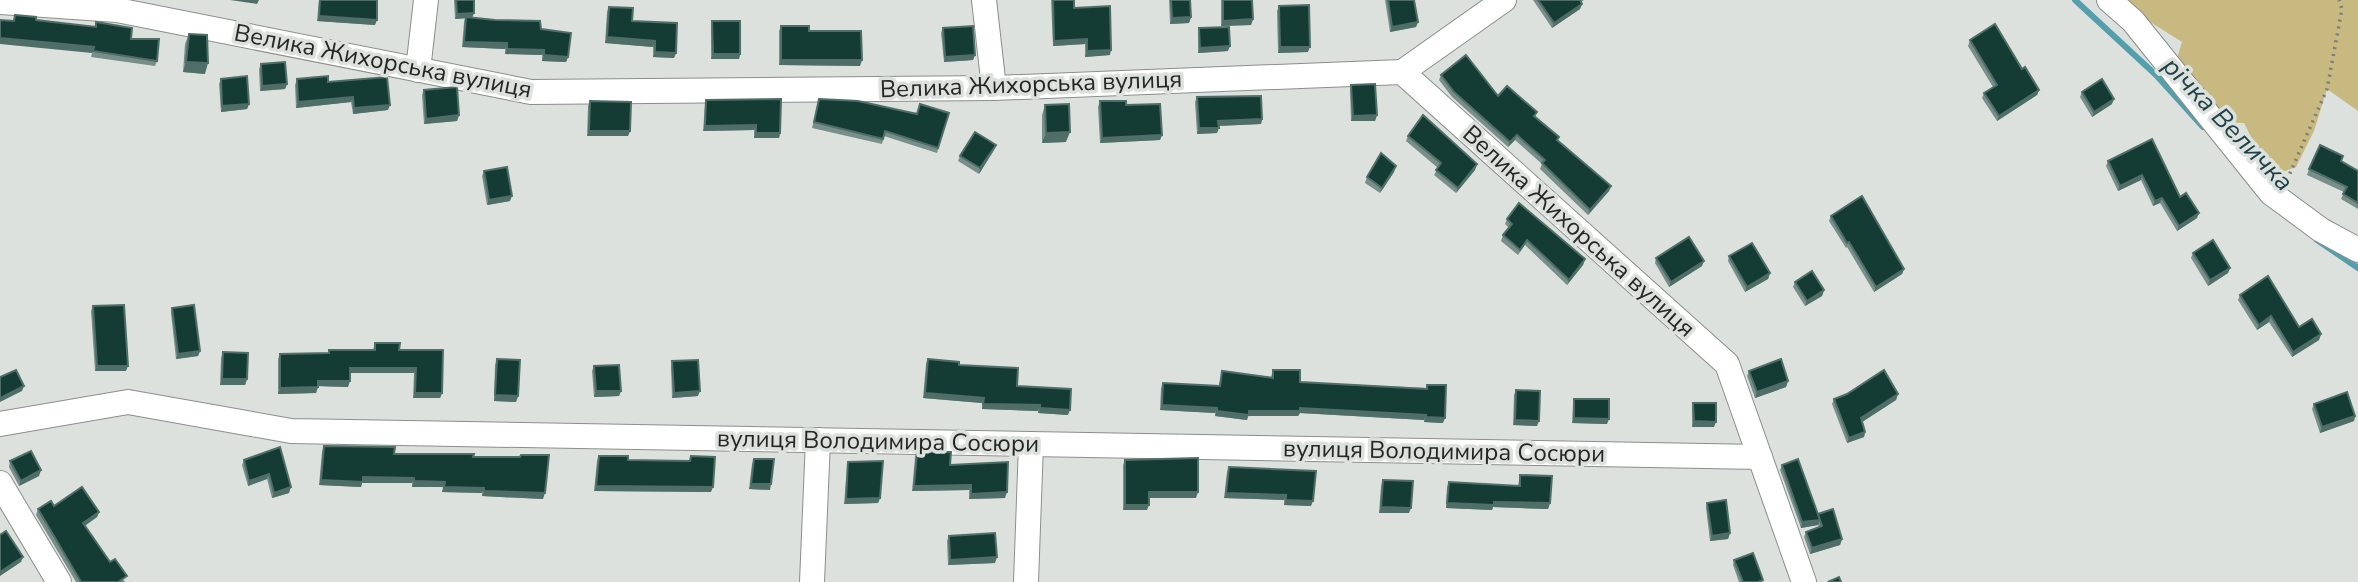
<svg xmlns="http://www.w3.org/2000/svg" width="2358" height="582" viewBox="0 0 2358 582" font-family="'Nunito Sans',sans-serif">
  <rect width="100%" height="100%" fill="#dde1de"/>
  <path fill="#c8b981" d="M2115,0H2358V111L2327,89L2314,131L2296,167L2275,175L2258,151L2244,123H2222L2176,62L2182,42Z"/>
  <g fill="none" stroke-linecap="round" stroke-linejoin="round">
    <g stroke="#549fac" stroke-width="6">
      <path d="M2075,0L2156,75L2203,127"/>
      <path d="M2317,240L2358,268"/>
    </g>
    <g stroke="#8b8f8c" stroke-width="26">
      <g id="minor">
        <path d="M984,0L994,88"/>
        <path d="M2109,0L2133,21L2271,193L2321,230L2358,250"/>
        <path d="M0,2L117,10L531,92L994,88L1402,72L1727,364L1804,582"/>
        <path d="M418,70L426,0"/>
        <path d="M1402,72L1504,0"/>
        <path d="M0,424L128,402L291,431L1760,457"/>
        <path d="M0,483L59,582"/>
        <path d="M812,582L818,440"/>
        <path d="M1026,582L1031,444"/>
      </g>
    </g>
    <path stroke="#7a7c7a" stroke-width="3.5" stroke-dasharray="2 5" stroke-linecap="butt" d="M2287,180L2327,89L2342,9L2339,0"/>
    <use href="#minor" stroke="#fff" stroke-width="24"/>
  </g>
  <g fill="#788e8a">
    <path d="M319,0H377L375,25L317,21Z"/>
    <path d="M454,0H474L472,17L541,29L568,57L566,62L542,61V55L505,54V49L462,47L464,22L465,18L455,19Z"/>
    <path d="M1051,0H1074V8L1110,55L1085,57V44L1053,46Z"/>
    <path d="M1169,0H1190L1191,17L1189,23L1170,24Z"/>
    <path d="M1221,0H1252L1253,19L1251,25L1221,26Z"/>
    <path d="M1385,0H1414L1418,22L1416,27L1390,32Z"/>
    <path d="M1533,0H1584L1581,2L1582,4L1580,9L1552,28Z"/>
    <path d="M1279,6L1308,52L1278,53L1277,11Z"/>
    <path d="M609,7L632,21L676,53L674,58L653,57V47L605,43L607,12Z"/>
    <path d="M15,15L36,20L94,27L96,22L131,39L157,61L155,66L91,57L92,53L13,21Z"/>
    <path d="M712,21L740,54L739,59H711V27Z"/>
    <path d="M781,26L809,31L860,66L779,65V31Z"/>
    <path d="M943,28L975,55L973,60L944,62L941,33Z"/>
    <path d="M1199,28L1228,51L1198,53V34Z"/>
    <path d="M189,34L205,74L183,72L185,44Z"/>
    <path d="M1970,40L2022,69L2039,90L2037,95L1997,121L1982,98L1984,93L1993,87L1968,46Z"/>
    <path d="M261,64L287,84L285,89L260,91L259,69Z"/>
    <path d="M1441,75L1498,96L1537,112L1535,117L1559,137L1557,140L1611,186L1609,191L1588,215L1540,169L1542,164L1515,140L1508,147L1452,97L1439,80Z"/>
    <path d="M221,79L249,104L247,109L221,112L219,84Z"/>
    <path d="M297,79L328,82L388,110L353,114L351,102L296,108L295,85Z"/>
    <path d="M1351,85L1377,115L1375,121H1351L1350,90Z"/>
    <path d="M424,90L459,115L457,121L424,124L422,95Z"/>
    <path d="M2082,92L2112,104L2092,117L2080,97Z"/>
    <path d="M1197,97L1262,119L1261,124L1219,126L1217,133L1197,134L1195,102Z"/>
    <path d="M819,99L917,113H949L937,153L884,136L882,144L812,128Z"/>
    <path d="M706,100L780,133L779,138H754V130L703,131L705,105Z"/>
    <path d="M590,101L630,131L628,136H587L588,106Z"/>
    <path d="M1100,101L1126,105L1162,135L1160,140L1100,143L1098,107Z"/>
    <path d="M1045,105L1066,142L1042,143V115Z"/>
    <path d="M1408,136L1475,170L1456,193L1434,175L1438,168L1406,141Z"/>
    <path d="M2152,139L2180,197L2197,218L2177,231L2160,203L2153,206L2141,180L2118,191L2106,166L2108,161Z"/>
    <path d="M996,145L994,150L979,174L958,161L960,156Z"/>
    <path d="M2341,161L2358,171V209L2341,199L2344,192L2307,175L2309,169Z"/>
    <path d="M484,171L510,201L487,205L482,176Z"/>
    <path d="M1394,172L1380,193L1365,183L1367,177Z"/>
    <path d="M1831,216L1904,269L1902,274L1874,292L1847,247L1846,248L1829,221Z"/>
    <path d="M1507,219L1585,259L1583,265L1567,285L1525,245L1518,255L1501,241L1503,235L1509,228L1505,224Z"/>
    <path d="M2193,253L2230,268L2228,273L2208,286L2191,258Z"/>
    <path d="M1729,256L1770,273L1768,279L1745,292L1728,261Z"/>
    <path d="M1656,258L1702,266L1669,287L1655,263Z"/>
    <path d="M1795,282L1824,290L1822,296L1805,306L1793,287Z"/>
    <path d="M2240,295L2299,327L2321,334L2319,340L2292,357L2269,322L2257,330L2238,300Z"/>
    <path d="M93,306L126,371H95L91,311Z"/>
    <path d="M172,308L200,351L198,356L176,359L171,313Z"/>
    <path d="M375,343L399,350L442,393L440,398H413L414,373H350L348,387L318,386L316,393L278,394V359L280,354L328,353L329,350H373Z"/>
    <path d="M223,352L247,379L245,385H220L221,358Z"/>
    <path d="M497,359L518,396L516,402L494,401L495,365Z"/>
    <path d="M928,359L959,365L1017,386L1068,415L1038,413V411L982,409V403L923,398L926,364Z"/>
    <path d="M672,361L698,396L672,398L671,367Z"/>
    <path d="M594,366L621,391L619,396L594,397L592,371Z"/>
    <path d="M1273,370L1300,382L1426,388L1427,385L1443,423L1424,422V420L1300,413L1298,416H1248L1247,420L1215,416V413L1160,410L1161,388L1163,383L1219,386L1222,371L1271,377Z"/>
    <path d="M1749,371L1788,381L1786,387L1755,398L1747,376Z"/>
    <path d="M1516,390L1537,426L1513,425L1514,395Z"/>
    <path d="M1898,394L1896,400L1862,422L1865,432L1864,437L1847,443L1832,404L1834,399Z"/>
    <path d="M1574,399L1607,424L1572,423L1573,404Z"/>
    <path d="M1693,403L1714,427H1692V409Z"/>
    <path d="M2314,404L2355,416L2354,421L2320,433L2312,409Z"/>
    <path d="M324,446L394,454L473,457H520L521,455L543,499L482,496V493L442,492L443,487H412V483H362L361,487L319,485L322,452Z"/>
    <path d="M280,447L289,493L272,498L267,479L248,486L242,465L244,460Z"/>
    <path d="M917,452L1005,498L969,499V490L912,491L915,457Z"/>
    <path d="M599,456L628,460L689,461L691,456L711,492L594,491L597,461Z"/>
    <path d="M754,459L770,490L749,489L752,464Z"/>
    <path d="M1125,460L1196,498H1149L1147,510H1123V465Z"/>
    <path d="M10,461L39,476L19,486L9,467Z"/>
    <path d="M848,462L880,498L878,503L844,504L847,467Z"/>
    <path d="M1782,465L1818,514L1842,539L1840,545L1810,554L1804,537L1806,532L1819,527L1818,525L1801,528L1780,470Z"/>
    <path d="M1229,467L1311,506L1284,505V500L1224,498L1227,472Z"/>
    <path d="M1520,475L1550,503L1548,509L1493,507L1492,510L1446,508L1447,487L1449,482L1518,486Z"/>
    <path d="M1383,480L1409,513H1379L1381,486Z"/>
    <path d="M1707,503L1730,533L1728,539L1710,541L1706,508Z"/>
    <path d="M54,506L99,512L97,517L85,526L110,562L125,582H76L36,515L38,509Z"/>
    <path d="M949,536L995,563L948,565L947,541Z"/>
    <path d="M1734,560L1763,580L1762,582H1739L1733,565Z"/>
  </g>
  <g fill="#506e68">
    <path d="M230,0H259L257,4Z"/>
    <path d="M1582,4L1580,9L1552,28L1554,23Z"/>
    <path d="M474,13L472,18L455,19L457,14Z"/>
    <path d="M319,16L377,20L375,25L317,21Z"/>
    <path d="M1191,17L1189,23L1170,24L1172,18Z"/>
    <path d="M1253,19L1251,25L1221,26L1223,21Z"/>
    <path d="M1418,22L1416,27L1390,32L1392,27Z"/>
    <path d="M607,37L655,41L653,47L605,43Z"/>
    <path d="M0,38L94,47L92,53L0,44Z"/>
    <path d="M1087,39L1085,44L1053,46L1054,41Z"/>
    <path d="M464,42L507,43L505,49L462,47Z"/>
    <path d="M1230,46L1228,51L1198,53L1200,48Z"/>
    <path d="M1280,47H1310L1308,52L1278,53Z"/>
    <path d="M507,49L544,50L542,55L505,54Z"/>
    <path d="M1111,50L1110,55L1085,57L1087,51Z"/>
    <path d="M655,52L676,53L674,58L653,57Z"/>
    <path d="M713,54H740L739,59H711Z"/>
    <path d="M544,55L568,57L566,62L542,61Z"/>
    <path d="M975,55L973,60L944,62L945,57Z"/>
    <path d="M781,60H862L860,66L779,65Z"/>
    <path d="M186,62L208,63L205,74L183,72Z"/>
    <path d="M287,84L285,89L260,91L262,86Z"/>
    <path d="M2039,90L2037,95L1997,121L1999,116Z"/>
    <path d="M353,97L351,102L296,108L298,102Z"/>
    <path d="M2114,99L2112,104L2092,117L2094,112Z"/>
    <path d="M249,104L247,109L221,112L222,106Z"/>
    <path d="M390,105L388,110L353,114L354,108Z"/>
    <path d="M459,115L457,121L424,124L426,119Z"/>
    <path d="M1377,115L1375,121H1351L1353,116Z"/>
    <path d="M1262,119L1261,124L1216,126L1218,121Z"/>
    <path d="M756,125L754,130L703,131L705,126Z"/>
    <path d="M1199,128H1219L1217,133L1197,134Z"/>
    <path d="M589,131H630L628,136H587Z"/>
    <path d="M1070,132L1066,142L1042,143L1046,133Z"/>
    <path d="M756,133H780L779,138H754Z"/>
    <path d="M1162,135L1160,140L1100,143L1102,138Z"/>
    <path d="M1517,135L1515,140L1508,147L1510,142Z"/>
    <path d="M996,145L994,150L979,174L980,168Z"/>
    <path d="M1477,164L1475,170L1456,193L1458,188Z"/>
    <path d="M1396,166L1394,172L1380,193L1382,188Z"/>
    <path d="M2142,175L2141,180L2118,191L2120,186Z"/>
    <path d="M1611,186L1609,191L1588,215L1590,210Z"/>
    <path d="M512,196L510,201L487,205L489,200Z"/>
    <path d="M2162,198L2160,203L2153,206L2155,201Z"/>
    <path d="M2199,213L2197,218L2177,231L2179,226Z"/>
    <path d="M1585,259L1583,265L1567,285L1569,280Z"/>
    <path d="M1704,261L1702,266L1669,287L1671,282Z"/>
    <path d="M2230,268L2228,273L2208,286L2210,280Z"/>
    <path d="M1904,269L1902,274L1874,292L1876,287Z"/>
    <path d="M1770,273L1768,279L1745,292L1747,287Z"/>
    <path d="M1824,290L1822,296L1805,306L1807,301Z"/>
    <path d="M2271,316L2269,322L2257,330L2259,325Z"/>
    <path d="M2321,334L2319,340L2292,357L2293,352Z"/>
    <path d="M200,351L198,356L176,359L178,354Z"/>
    <path d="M97,366H128L126,371H95Z"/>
    <path d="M350,368H416L414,373H348Z"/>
    <path d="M222,379H247L245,385H220Z"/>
    <path d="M318,381H350L348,387L316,386Z"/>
    <path d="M1788,381L1786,387L1755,398L1757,392Z"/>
    <path d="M24,386L22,391L0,402V398Z"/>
    <path d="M318,387L316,393L278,394L280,388Z"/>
    <path d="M596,391H621L619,396L594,397Z"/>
    <path d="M700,391L698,396L672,398L674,393Z"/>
    <path d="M415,393H442L440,398H413Z"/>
    <path d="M925,393L984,398L982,403L923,398Z"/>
    <path d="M1898,394L1896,400L1859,424L1861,418Z"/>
    <path d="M495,395L518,396L516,402L494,401Z"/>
    <path d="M983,404L1040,405L1038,411L982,409Z"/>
    <path d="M1162,405L1217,408L1215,413L1160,410Z"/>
    <path d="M1040,408L1070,410L1068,415L1038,413Z"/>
    <path d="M1300,408L1426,415L1424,420L1300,413L1298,416H1248L1247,420L1215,416L1217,411H1249Z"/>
    <path d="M2355,416L2354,421L2320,433L2322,427Z"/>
    <path d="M1426,417L1445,418L1443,423L1424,422Z"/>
    <path d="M1574,418L1609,419L1607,424L1572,423Z"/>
    <path d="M1515,420L1539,421L1537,426L1513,425Z"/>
    <path d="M1694,421L1716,422L1714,427H1692Z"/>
    <path d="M1865,432L1864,437L1847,443L1849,438Z"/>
    <path d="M41,470L39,476L19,486L21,481Z"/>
    <path d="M269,474L267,479L248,486L249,481Z"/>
    <path d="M363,477L414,478L412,483H362L361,487L319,485L321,480Z"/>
    <path d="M414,481L445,482L443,487H412Z"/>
    <path d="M751,484H771L770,490L749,489Z"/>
    <path d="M971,485L969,490L912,491L914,486Z"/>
    <path d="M596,486L713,487L711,492L594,491Z"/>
    <path d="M291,487L289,493L272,498L274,493Z"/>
    <path d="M444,487L484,488L482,493L442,492Z"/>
    <path d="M484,491L545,493L543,499L482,496Z"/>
    <path d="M1007,492L1005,498L969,499L971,494Z"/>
    <path d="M1149,492H1198L1196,498H1147Z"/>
    <path d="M1226,493L1286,495L1284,500L1224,498Z"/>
    <path d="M880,498L878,503L844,504L846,499Z"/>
    <path d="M1286,500L1313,501L1311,506L1284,505Z"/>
    <path d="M1494,502L1550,503L1548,509L1493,507L1492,510L1446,508L1447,503Z"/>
    <path d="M1125,505H1149L1147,510H1123Z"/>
    <path d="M1381,507L1411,508L1409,513H1379Z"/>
    <path d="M99,512L97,517L81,528L83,523Z"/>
    <path d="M1820,520L1818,525L1801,528L1802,522Z"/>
    <path d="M1730,533L1728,539L1710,541L1712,536Z"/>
    <path d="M1842,539L1840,545L1810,554L1812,548Z"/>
    <path d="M23,557L21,562L0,576V572Z"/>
    <path d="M997,557L995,563L948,565L950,560Z"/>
  </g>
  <g fill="#143c35" stroke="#506e68" stroke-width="2">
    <path d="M320,0H377V20L319,16Z"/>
    <path d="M456,0H474V13L457,14Z"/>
    <path d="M1053,0H1074V8L1110,6L1111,50L1087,51V39L1054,41Z"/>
    <path d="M1171,0H1190L1191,17L1172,18Z"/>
    <path d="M1223,0H1252L1253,19L1223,21Z"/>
    <path d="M1388,0H1414L1418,22L1392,27Z"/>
    <path d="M1538,0H1580L1582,4L1554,23Z"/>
    <path d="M1309,5L1310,47H1280L1279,6Z"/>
    <path d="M609,7L633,8L632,21L677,23L676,53L655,52V41L607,37Z"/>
    <path d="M15,15L36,17V20L96,27V22L132,28L131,39H159L157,61L93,51L94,47L0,38V20L14,21Z"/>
    <path d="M466,17L495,20L540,21L541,29L571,33L568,57L544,55V50L507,49V43L464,42Z"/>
    <path d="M712,21H740V54H713Z"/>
    <path d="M1995,24L2022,69L2025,67L2039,90L1999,116L1984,93L1997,85L1970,40Z"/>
    <path d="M781,26H809V31H861L862,60H781Z"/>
    <path d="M973,26L975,55L945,57L943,28Z"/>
    <path d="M1229,27L1230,46L1200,48L1199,28Z"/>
    <path d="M189,34L207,35L208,63L186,62Z"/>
    <path d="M1466,55L1498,96L1507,86L1537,112L1534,116L1559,137L1557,140L1611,186L1590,210L1542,163L1545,160L1517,135L1510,142L1454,92L1441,75Z"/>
    <path d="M285,62L287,84L262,86L261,64Z"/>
    <path d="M247,76L249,104L222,106L221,79Z"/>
    <path d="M328,76V82L387,77L390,105L354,108L353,97L298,102L297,79Z"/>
    <path d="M2102,79L2114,99L2094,112L2082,92Z"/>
    <path d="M1375,84L1377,115L1353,116L1351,85Z"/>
    <path d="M457,87L459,115L426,119L424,90Z"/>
    <path d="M1261,96L1262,119L1218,121L1219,128H1199L1197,97Z"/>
    <path d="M781,99L780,133H756V125L705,126L706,100Z"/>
    <path d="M819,99L858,101L917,114L920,104L949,113L938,148L885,131L883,139L814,122Z"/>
    <path d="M590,101L631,102L630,131H589Z"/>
    <path d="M1100,101H1126V105L1160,104L1162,135L1102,138Z"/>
    <path d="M1069,104L1070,132L1046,133L1045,105Z"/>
    <path d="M1423,115L1477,164L1458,188L1436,170L1441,163L1408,136Z"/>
    <path d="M975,132L996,145L980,168L960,156Z"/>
    <path d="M2152,139L2180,197L2186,193L2199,213L2179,226L2162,198L2155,201L2142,175L2120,186L2108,161Z"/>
    <path d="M2320,145L2343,156L2341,161L2358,171V203L2343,194L2347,187L2309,169Z"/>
    <path d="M1381,153L1396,166L1382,188L1367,177Z"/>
    <path d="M507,167L512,196L489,200L484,171Z"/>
    <path d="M1862,196L1904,269L1876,287L1849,242L1847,243L1831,216Z"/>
    <path d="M1519,203L1585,259L1569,280L1527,240L1520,250L1503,235L1512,224L1507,219Z"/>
    <path d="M1689,237L1704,261L1671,282L1656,258Z"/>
    <path d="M2213,240L2230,268L2210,280L2193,253Z"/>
    <path d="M1752,243L1770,273L1747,287L1729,256Z"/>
    <path d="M1812,271L1824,290L1807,301L1795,282Z"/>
    <path d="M2268,276L2299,327L2312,319L2321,334L2293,352L2271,316L2259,325L2240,295Z"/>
    <path d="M124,305L128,366H97L93,306Z"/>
    <path d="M194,305L200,351L178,354L172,308Z"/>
    <path d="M375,343H400L399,350H443L442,393H415L416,368H350V381H318V387L280,388V354L329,353V350H375Z"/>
    <path d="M223,352L248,353L247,379H222Z"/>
    <path d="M497,359L520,360L518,396L495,395Z"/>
    <path d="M928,359L959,362V365L1018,368L1017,386L1071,389L1070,410L1040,408V405L983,404L984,398L925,393Z"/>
    <path d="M1781,359L1788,381L1757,392L1749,371Z"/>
    <path d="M698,360L700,391L674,393L672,361Z"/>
    <path d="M619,365L621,391H596L594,366Z"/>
    <path d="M16,370L24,386L0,398V377Z"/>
    <path d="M1273,370H1300V382L1427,389V385H1446L1445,418L1426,417V415L1300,408V411H1249V415L1217,411V408L1162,405L1163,383L1220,386L1222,371L1273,378Z"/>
    <path d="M1884,370L1898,394L1861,418L1865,432L1849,438L1834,399L1847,394Z"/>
    <path d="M1516,390L1540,391L1539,421L1515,420Z"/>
    <path d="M2347,392L2355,416L2322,427L2314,404Z"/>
    <path d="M1574,399H1609V419L1574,418Z"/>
    <path d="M1693,403H1716V422L1694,421Z"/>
    <path d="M324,446L395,447L394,454H474L473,457H520L521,455H549L545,493L484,491V488L444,487L445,482L414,481V478L363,477V482L321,480Z"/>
    <path d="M280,447L291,487L274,493L269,474L249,481L244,460Z"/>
    <path d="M31,451L41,470L21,481L10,461Z"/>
    <path d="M917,452H951L950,465L1008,462L1007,492L971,494V485L914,486Z"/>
    <path d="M599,456H628V460L690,461L691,456L715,457L713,487L596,486Z"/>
    <path d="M1198,458V492H1149V505H1125V460Z"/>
    <path d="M754,459H774L771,484H751Z"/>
    <path d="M1798,459L1820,520L1802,522L1782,465Z"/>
    <path d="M883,461L880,498L846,499L848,462Z"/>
    <path d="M1229,467L1316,471L1313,501L1286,500V495L1226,493Z"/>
    <path d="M1520,475L1552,476L1550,503L1494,502V505L1447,503L1449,482L1520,486Z"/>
    <path d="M1383,480L1413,481L1411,508L1381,507Z"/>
    <path d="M82,487L99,512L83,523L110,562L115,559L127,576L118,582H81L38,509L51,501L54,506Z"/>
    <path d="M1726,500L1730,533L1712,536L1707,503Z"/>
    <path d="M1833,509L1842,539L1812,548L1806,532L1822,526L1818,514Z"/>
    <path d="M6,531L23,557L0,572V535Z"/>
    <path d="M995,533L997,557L950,560L949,536Z"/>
    <path d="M1753,553L1763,580L1758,582H1743L1734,560Z"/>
    <path d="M1839,577L1841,582H1828Z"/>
  </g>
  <g text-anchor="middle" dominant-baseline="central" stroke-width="7" stroke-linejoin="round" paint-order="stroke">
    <g font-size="24" fill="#252625" stroke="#dde1de">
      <text transform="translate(383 61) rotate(11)">Велика Жихорська вулиця</text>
      <text transform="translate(1031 84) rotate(-2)">Велика Жихорська вулиця</text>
      <text transform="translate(1579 231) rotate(42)">Велика Жихорська вулиця</text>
      <text transform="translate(878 441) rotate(1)">вулиця Володимира Сосюри</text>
      <text transform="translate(1444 451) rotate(1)">вулиця Володимира Сосюри</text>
    </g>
    <g font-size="26" font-style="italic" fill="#1d4147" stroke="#dde1de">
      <text transform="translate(2228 124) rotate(46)">річка Величка</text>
    </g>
  </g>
</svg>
